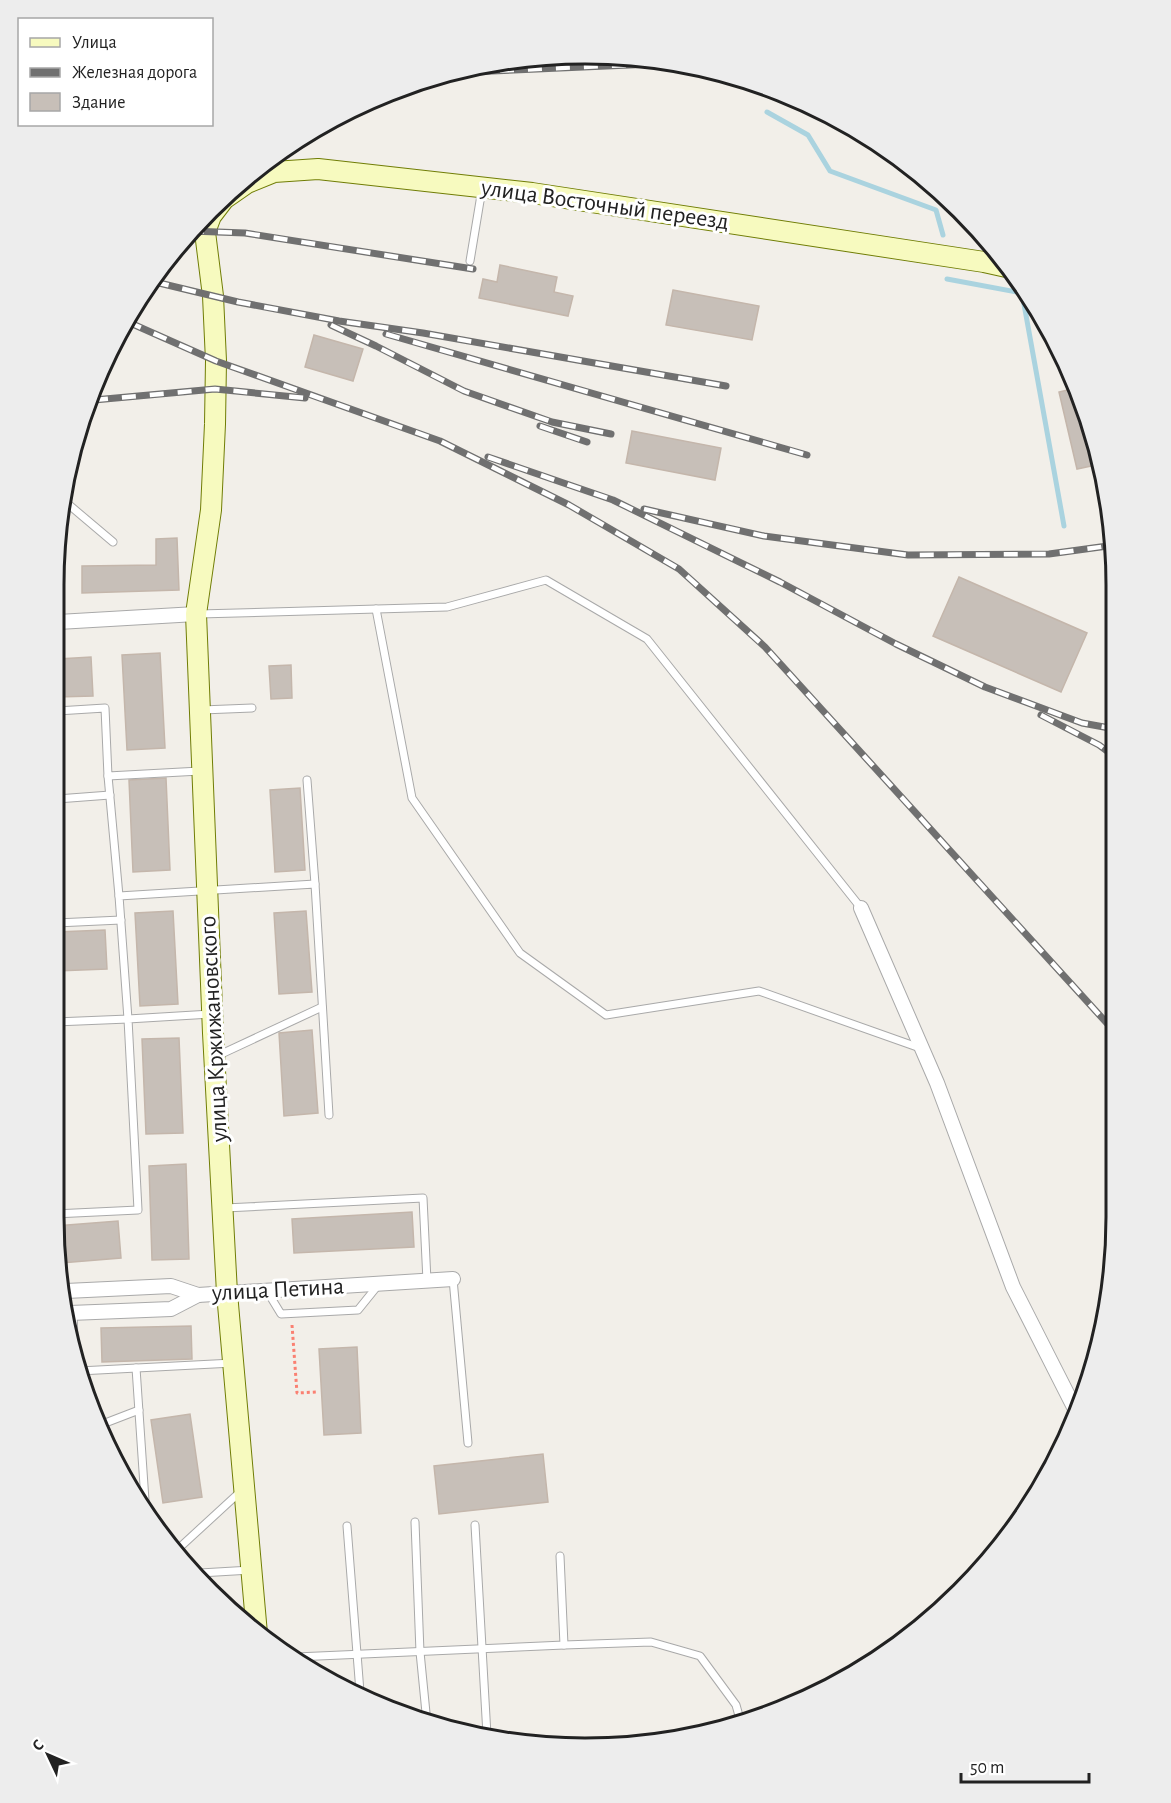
<svg xmlns="http://www.w3.org/2000/svg" width="1171" height="1803" viewBox="0 0 1171 1803" font-family="'Alegreya Sans',sans-serif">
  <rect width="100%" height="100%" fill="#f2efe9"/>
  <g fill="none" stroke-linecap="round" stroke-linejoin="round">
    <g stroke="#aad3df" stroke-width="5">
      <path d="M767,112L808,135L830,171L936,210L943,235"/>
      <path d="M947,279L1022,293L1064,526"/>
    </g>
  </g>
  <g fill="#c7bfb8" stroke="#c4b6ab" stroke-width="1.5">
    <path d="M500,265L557,277L554,292L573,296L568,316L479,298L483,279L497,282Z"/>
    <path d="M673,290L759,306L752,340L666,325Z"/>
    <path d="M314,335L363,349L353,381L305,367Z"/>
    <path d="M1076,388L1099,448L1101,464L1077,469L1059,392Z"/>
    <path d="M632,431L721,448L715,480L626,463Z"/>
    <path d="M177,538L179,590L82,593V566L156,565V539Z"/>
    <path d="M959,577L1087,633L1061,692L933,636Z"/>
    <path d="M160,653L165,748L127,750L122,655Z"/>
    <path d="M91,657L93,696L57,697L58,659Z"/>
    <path d="M291,665L292,698L271,699L269,666Z"/>
    <path d="M166,778L170,870L133,872L129,780Z"/>
    <path d="M300,788L305,870L275,872L270,790Z"/>
    <path d="M173,911L178,1004L140,1006L135,913Z"/>
    <path d="M306,911L312,992L279,994L274,913Z"/>
    <path d="M105,930L107,969L56,971V932Z"/>
    <path d="M312,1030L318,1113L284,1116L279,1033Z"/>
    <path d="M179,1038L183,1133L146,1134L142,1039Z"/>
    <path d="M186,1164L189,1259L152,1260L149,1166Z"/>
    <path d="M412,1212L414,1247L294,1253L292,1219Z"/>
    <path d="M118,1221L121,1258L61,1263L55,1226Z"/>
    <path d="M191,1326L192,1359L102,1362L101,1328Z"/>
    <path d="M357,1347L361,1433L324,1435L319,1349Z"/>
    <path d="M190,1414L202,1497L163,1503L151,1420Z"/>
    <path d="M543,1454L548,1502L439,1514L434,1466Z"/>
  </g>
  <g fill="none" stroke-linecap="round" stroke-linejoin="round">
    <g stroke="#a9a9a9" stroke-width="9">
      <g id="lane">
        <path d="M470,261L482,189"/>
        <path d="M62,504H68L113,542"/>
        <path d="M376,609L412,798L520,953L606,1015L759,991L920,1048"/>
        <path d="M199,614L447,607L546,580L647,639L861,908"/>
        <path d="M202,710L252,708"/>
        <path d="M57,711L105,708L108,776L200,771"/>
        <path d="M108,776L119,896"/>
        <path d="M307,780L315,884"/>
        <path d="M57,799L110,795"/>
        <path d="M56,923L121,920"/>
        <path d="M55,1022L128,1019L119,896L315,884L329,1115"/>
        <path d="M217,1056L322,1007"/>
        <path d="M225,1208L423,1198L427,1281"/>
        <path d="M54,1214L138,1210L128,1019L211,1014"/>
        <path d="M453,1279L468,1443"/>
        <path d="M267,1291L281,1314L358,1310L379,1284"/>
        <path d="M73,1312L74,1341"/>
        <path d="M136,1368L146,1515"/>
        <path d="M79,1371L233,1363"/>
        <path d="M100,1425L139,1410"/>
        <path d="M415,1522L420,1652L427,1723"/>
        <path d="M475,1525L487,1735"/>
        <path d="M347,1526L360,1692"/>
        <path d="M178,1549L240,1492"/>
        <path d="M200,1573L251,1570"/>
        <path d="M564,1645L651,1642L700,1656L736,1705L741,1723"/>
        <path d="M296,1657L564,1645L560,1556"/>
      </g>
    </g>
    <g stroke="#a9a9a9" stroke-width="16">
      <g id="street">
        <path d="M58,622L196,614"/>
        <path d="M861,908L937,1083L1013,1287L1078,1415"/>
        <path d="M66,1291L171,1286L198,1295"/>
        <path d="M70,1313L171,1309L198,1295L453,1279"/>
      </g>
    </g>
    <g stroke="#707d05" stroke-width="22">
      <path id="secondary" d="M257,1634L227,1293L213,1033L196,614L211,510L215,424L216,361L213,296L205,232L211,216L224,199L247,183L274,172L318,169L532,193L984,262L1011,268"/>
    </g>
    <path stroke="#fa8072" stroke-width="3" stroke-dasharray="3 3" stroke-linecap="butt" d="M292,1325L297,1393L317,1392"/>
    <use href="#lane" stroke="#fff" stroke-width="7"/>
    <use href="#street" stroke="#fff" stroke-width="14"/>
    <use href="#secondary" stroke="#f7fabf" stroke-width="20"/>
    <g stroke="#707070" stroke-width="7">
      <g id="rail">
        <path d="M526,59L593,57"/>
        <path d="M444,73L676,63"/>
        <path d="M190,231L245,233L473,269"/>
        <path d="M155,282L238,302L339,321L423,333L726,386"/>
        <path d="M128,322L216,361L440,441L569,505L679,569L765,647L1114,1031"/>
        <path d="M331,325L376,346L464,391L552,422L611,434"/>
        <path d="M386,334L807,455"/>
        <path d="M94,400L215,389L305,398"/>
        <path d="M540,426L587,442"/>
        <path d="M488,457L613,500L780,582L896,644L985,687L1082,723L1115,729"/>
        <path d="M644,509L764,536L908,555L1049,554L1115,545"/>
        <path d="M1041,715L1099,745L1115,757"/>
      </g>
    </g>
    <use href="#rail" stroke="#fff" stroke-width="4.5" stroke-dasharray="14" stroke-linecap="butt"/>
  </g>
  <g text-anchor="middle" dominant-baseline="central" stroke-width="6" stroke-linejoin="round" paint-order="stroke">
    <g font-size="24" fill="#222" stroke="#fff">
      <text transform="translate(605 205) rotate(8)">улица Восточный переезд</text>
      <text transform="translate(214 1029) rotate(-93)">улица Кржижановского</text>
      <text transform="translate(278 1290) rotate(-3)">улица Петина</text>
    </g>
  </g>
  <path d="M0 0H1171V1803H0ZM585 64H585A521 521 0 0 1 1106 585V1217A521 521 0 0 1 585 1738H585A521 521 0 0 1 64 1217V585A521 521 0 0 1 585 64Z" fill="#ededed" fill-rule="evenodd"/>
  <path fill="none" stroke="#222" stroke-width="3" d="M585 64H585A521 521 0 0 1 1106 585V1217A521 521 0 0 1 585 1738H585A521 521 0 0 1 64 1217V585A521 521 0 0 1 585 64Z"/>
  <rect x="18" y="18" width="195" height="108" fill="#ffffff" stroke="#a7a7a7" stroke-width="1.5"/>
  <rect x="30" y="38" width="30" height="9" fill="#f7fabf" stroke="#a7a7a7" stroke-width="1.5"/>
  <text x="72" y="48" font-size="18" fill="#222222">Улица</text>
  <rect x="30" y="68" width="30" height="9" fill="#707070" stroke="#a7a7a7" stroke-width="1.5"/>
  <text x="72" y="78" font-size="18" fill="#222222">Железная дорога</text>
  <rect x="30" y="93" width="30" height="18" fill="#c7bfb8" stroke="#a7a7a7" stroke-width="1.5"/>
  <text x="72" y="108" font-size="18" fill="#222222">Здание</text>
  <g transform="translate(48 1755) rotate(314)" stroke="#ffffff" stroke-width="4.5" paint-order="stroke">
  <path d="M0-4.5L10 22L0 15L-10 22Z" fill="#222222"/>
  <text y="-9" font-size="16" font-weight="bold" text-anchor="middle" fill="#222222">С</text>
  </g>
  <path d="M961 1773v9h128v-9" fill="none" stroke="#222222" stroke-width="3"/>
  <text x="970" y="1773" font-size="18" fill="#222222" stroke="#ffffff" stroke-width="4.5" paint-order="stroke">50 m</text>
</svg>
